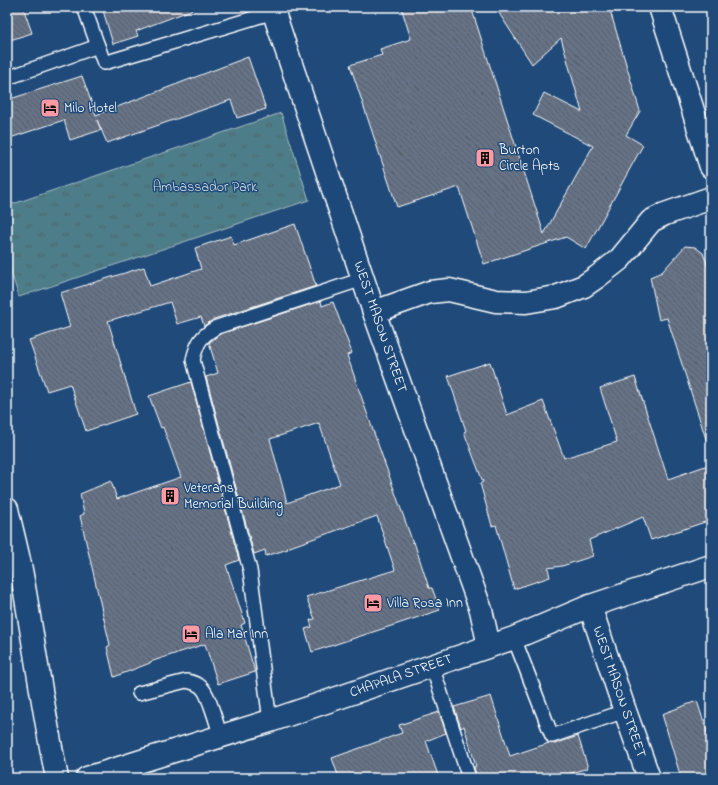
<svg xmlns="http://www.w3.org/2000/svg" width="718" height="785" viewBox="0 0 718 785" font-family="'Indie Flower',sans-serif">
  <defs>
    <pattern id="park-tufts" width="24" height="20" patternUnits="userSpaceOnUse"><rect width="24" height="20" fill="#4e7d88"/><path d="M3 7l-1-3M5 7V3M7 7l1-3M15 17l-1-3M17 17v-4M19 17l1-3" fill="none" stroke="#4d646a"/></pattern>
    <pattern id="building-back-hatch" width="6" height="6" patternUnits="userSpaceOnUse"><rect width="6" height="6" fill="#667286"/><path d="M-1 5l2 2M0 0l6 6M5-1l2 2" fill="none" stroke="#585d66"/></pattern>
  </defs>
  <rect width="100%" height="100%" fill="#1f4a7a"/>
  <filter id="ink" filterUnits="userSpaceOnUse"><feTurbulence type="fractalNoise" baseFrequency=".025" numOctaves="2"/><feDisplacementMap in="SourceGraphic" scale="8" xChannelSelector="R" yChannelSelector="G"/><feConvolveMatrix kernelMatrix="1 2 1 2 8 2 1 2 1" color-interpolation-filters="sRGB"/></filter>
  <g filter="url(#ink)">
    <path fill="url(#park-tufts)" stroke="#a6bec4" d="M281,113L309,200L19,297L7,260V206Z"/>
    <g fill="url(#building-back-hatch)" stroke="#fff" fill-rule="evenodd">
      <path d="M7,7H23L32,33L7,41Z"/>
      <path d="M102,7H193L194,9L136,31L138,36L113,44Z"/>
      <path d="M401,7H471L544,234L593,146L533,115L544,93L582,112L561,38L532,64L495,7H609L640,111L626,135L643,145L586,249L566,237L484,264L459,187L397,207L350,65L382,55L380,49L411,39Z"/>
      <path d="M248,57L266,109L237,118L231,100L107,143L97,120L101,130L70,140L64,120L7,139V100L82,76L96,115Z"/>
      <path d="M295,224L316,286L214,319L204,326L201,317L177,324L170,302L108,321L136,414L86,431L70,384L47,391L29,340L70,327L60,293L144,267L150,286L201,269L195,248L231,236L234,245Z"/>
      <path d="M685,246L695,247L703,253L711,275V441L707,442L667,318L659,320L650,277L662,272Z"/>
      <path d="M321,301L322,306L333,302L352,353L347,355L368,416L413,543L414,542L429,588H432L440,610L312,652L305,629L312,627L310,620L315,619L306,597L395,570L377,516L287,548L288,549L266,556L265,550L254,554L206,377L218,373L209,343L216,337L220,334ZM319,423L340,484L287,503L270,439Z"/>
      <path d="M490,362L507,415L543,401L564,458L617,442L600,388L635,377L668,479L711,464V520L651,540L643,517L589,540L593,556L562,566L548,568L550,577L514,589L496,525L492,526L480,483L483,482L464,432L466,431L448,376Z"/>
      <path d="M191,382L239,560L226,565L245,623L241,625L255,672L218,684L205,644L150,662V663L114,677L107,647L110,645L80,516L84,514L80,494L111,481L117,499L181,477L163,427L161,428L149,396Z"/>
      <path d="M491,696L510,756L549,743L555,744L578,736L588,768L554,778H477L474,767L476,766L464,726L461,728L454,707Z"/>
      <path d="M697,701L711,744V778H681L662,714Z"/>
      <path d="M439,712L446,733L426,741L439,778H339L332,758L402,733L399,725Z"/>
    </g>
    <g fill="none" stroke-linecap="round" stroke-linejoin="round">
      <g stroke="#fff" stroke-width="16">
        <g id="lane">
          <path d="M84,7L104,63L274,12"/>
          <path d="M7,78L98,46"/>
          <path d="M514,638L552,736L625,711"/>
          <path d="M432,666L469,778"/>
          <path d="M139,693L186,681C192,682 197,683 201,687C209,693 217,726 221,737"/>
          <path d="M270,721L250,570L193,360C197,342 201,336 217,327L363,279"/>
        </g>
      </g>
      <g stroke="#fff" stroke-width="25">
        <g id="street">
          <path d="M272,7L374,312L481,610L489,646"/>
          <path d="M660,7L711,167"/>
          <path d="M374,312L430,292L449,290L496,301L526,302L556,297L584,286L597,277L620,259L651,221L665,214L711,198"/>
          <path d="M590,606L625,711L649,778"/>
          <path d="M87,778L270,721L514,638L590,606L711,566"/>
        </g>
      </g>
      <g stroke="#fff" stroke-width="25">
        <path id="secondary" d="M7,509C12,531 18,553 22,575C34,642 43,711 57,778"/>
      </g>
      <use href="#lane" stroke="#1f4a7a" stroke-width="13"/>
      <use href="#street" stroke="#1f4a7a" stroke-width="22"/>
      <use href="#secondary" stroke="#1f4a7a" stroke-width="22"/>
    </g>
  </g>
  <defs>
    <g id="hotel-square" transform="scale(1)"><rect x="-9" y="-9" width="18" height="18" rx="4" fill="#ff9aa2" stroke="#1f4a7a"/><path d="M-6-4.5h1.5V1H6V5H4.5V3h-9V5H-6ZM-4 0a1.8 1.8 0 1 1 3.6 0ZM.5 0V-2.5h3Q6-2.5 6 0Z" fill="#111"/></g>
    <g id="building-square" transform="scale(1)"><rect x="-9" y="-9" width="18" height="18" rx="4" fill="#ff9aa2" stroke="#1f4a7a"/><path d="M-4-6H4V6H1V3H-1V6H-4ZM-2.5-4.3h1.7v1.8h-1.7ZM.8-4.3h1.7v1.8H.8ZM-2.5-1h1.7V.8h-1.7ZM.8-1h1.7V.8H.8Z" fill="#111"/></g>
  </defs>
  <g fill-rule="evenodd">
    <use href="#hotel-square" x="50" y="108"/>
    <use href="#building-square" x="485" y="158"/>
    <use href="#building-square" x="170" y="496"/>
    <use href="#hotel-square" x="373" y="603"/>
    <use href="#hotel-square" x="191" y="634"/>
  </g>
  <g text-anchor="middle" dominant-baseline="central" stroke-width="3" stroke-linejoin="round" paint-order="stroke">
    <g font-size="14" fill="#fff" stroke="#1f4a7a" text-anchor="start">
      <text x="64" y="108">Milo Hotel</text>
      <text x="499" y="150">Burton<tspan x="499" dy="16">Circle Apts</tspan></text>
      <text x="184" y="488">Veterans<tspan x="184" dy="16">Memorial Building</tspan></text>
      <text x="387" y="603">Villa Rosa Inn</text>
      <text x="205" y="634">Ala Mar Inn</text>
    </g>
    <g font-size="14" fill="#d3dee1" stroke="#1f4a7a">
      <text x="205" y="187">Ambassador Park</text>
    </g>
    <g font-size="14" fill="#fff" stroke="#1f4a7a">
      <text transform="translate(380 327) rotate(71)">WEST MASON STREET</text>
      <text transform="translate(401 676) rotate(-19)">CHAPALA STREET</text>
      <text transform="translate(619 692) rotate(71)">WEST MASON STREET</text>
    </g>
  </g>
  <rect width="718" height="785" fill="none" stroke="#1f4a7a" stroke-width="24"/>
  <rect x="12" y="12" width="694" height="761" fill="none" stroke="#fff" stroke-width="1.5" filter="url(#ink)"/>
</svg>
